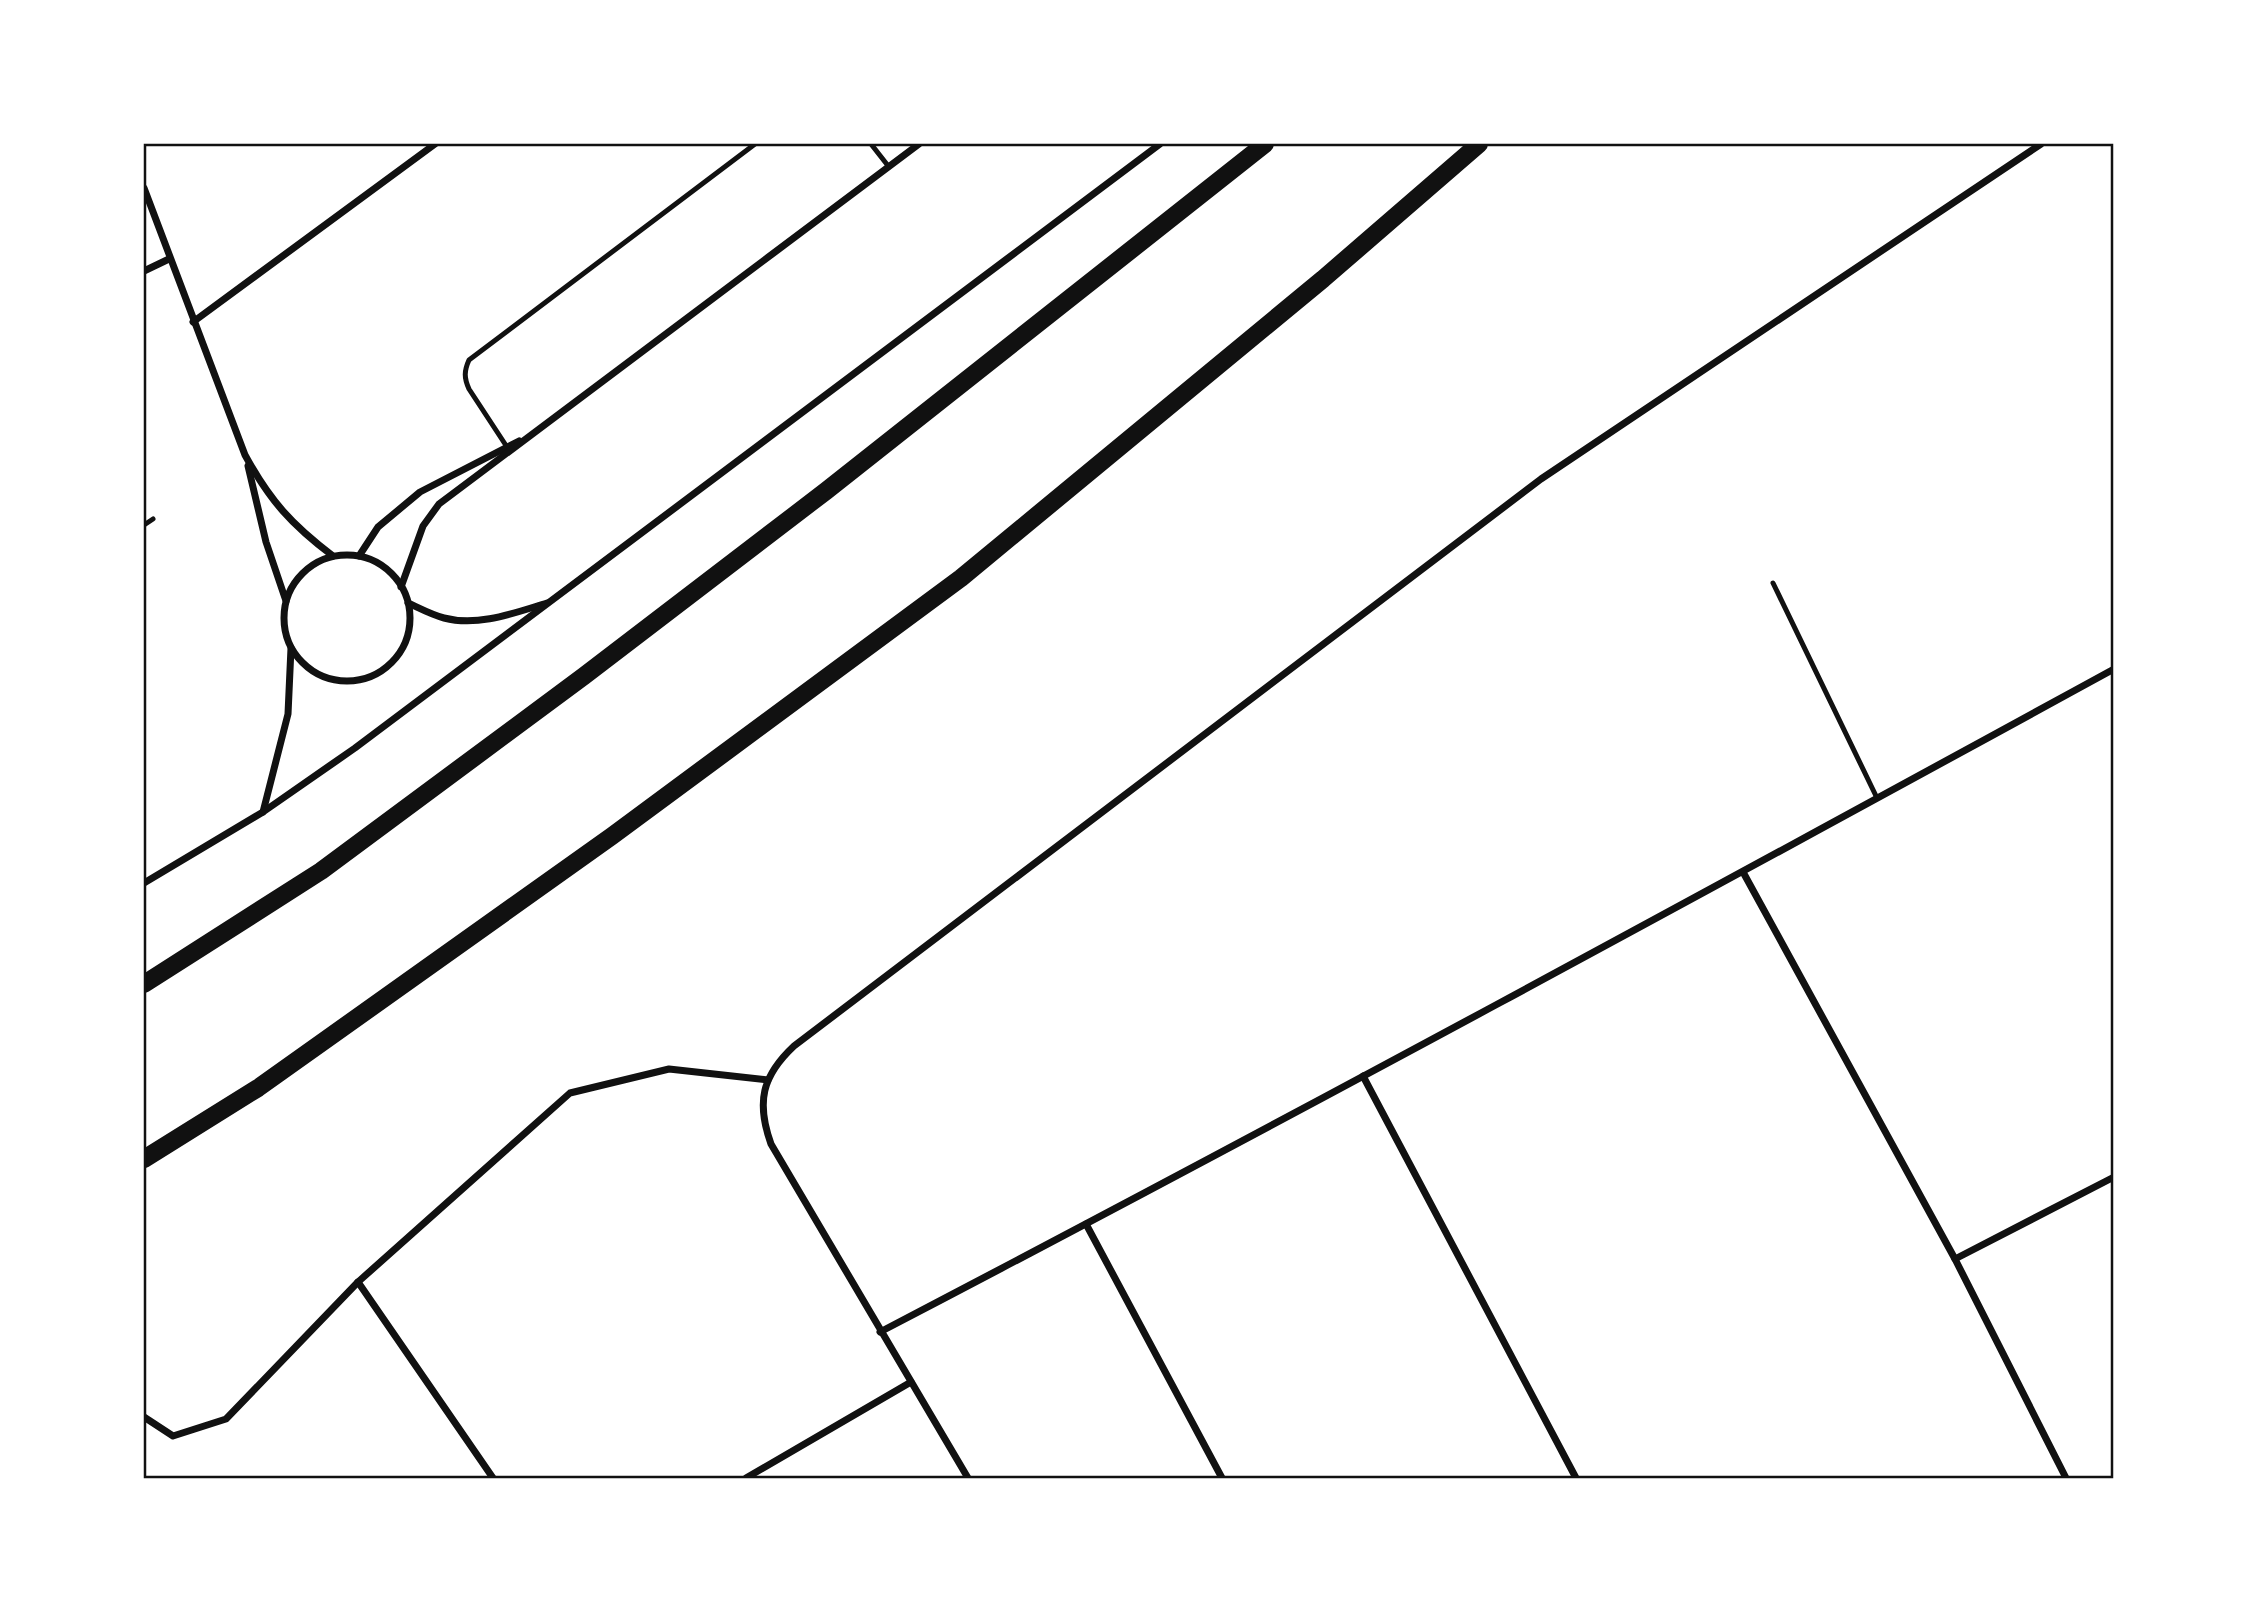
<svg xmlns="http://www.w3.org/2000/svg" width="2257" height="1622" viewBox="0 0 2257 1622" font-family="'Playfair Display',serif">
  <rect width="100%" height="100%" fill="#fff"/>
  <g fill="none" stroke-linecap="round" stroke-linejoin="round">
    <g stroke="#111" stroke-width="5">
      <path d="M871,144L889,167"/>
      <path d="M507,447L469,389C464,378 464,371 469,360L755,144"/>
      <path d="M144,525L153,519"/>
      <path d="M1773,583L1877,798"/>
    </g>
    <g stroke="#111" stroke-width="7">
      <path d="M144,188L245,455C270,501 292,525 333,556"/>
      <path d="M144,271L169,259"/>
      <path d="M193,322L435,144"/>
      <path d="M248,466L266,542L286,601"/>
      <circle cx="347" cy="618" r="63"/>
      <path d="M359,556L378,527L420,492L519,441"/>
      <path d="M401,587L423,526L439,504L919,144"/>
      <path d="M408,603C419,608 432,615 444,618C478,627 514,613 547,603"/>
      <path d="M263,812L288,714L291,648"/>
      <path d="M1743,872L1955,1259L2066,1478"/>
      <path d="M144,883L263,812L355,748L1160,144"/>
      <path d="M1363,1076L1576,1478"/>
      <path d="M1086,1224L1222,1478"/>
      <path d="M1955,1259L2114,1177"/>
      <path d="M358,1282L493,1478"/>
      <path d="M880,1332C1294,1116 1704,893 2114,669"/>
      <path d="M144,1417L173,1436L226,1419L358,1282L570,1093L669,1069L768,1080"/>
      <path d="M746,1478L911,1382"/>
      <path d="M968,1478L771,1144C756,1102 762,1076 794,1046L1541,479L2041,144"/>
    </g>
    <g stroke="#111" stroke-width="18">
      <path d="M144,984L321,871L584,676L826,491L1265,144"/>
      <path d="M144,1159L258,1088L612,836L961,578L1323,279L1479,144"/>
    </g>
  </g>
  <rect width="2257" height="1622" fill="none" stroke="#ffffff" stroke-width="290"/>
  <rect x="145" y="145" width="1967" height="1332" fill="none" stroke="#111" stroke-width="2.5"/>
</svg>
